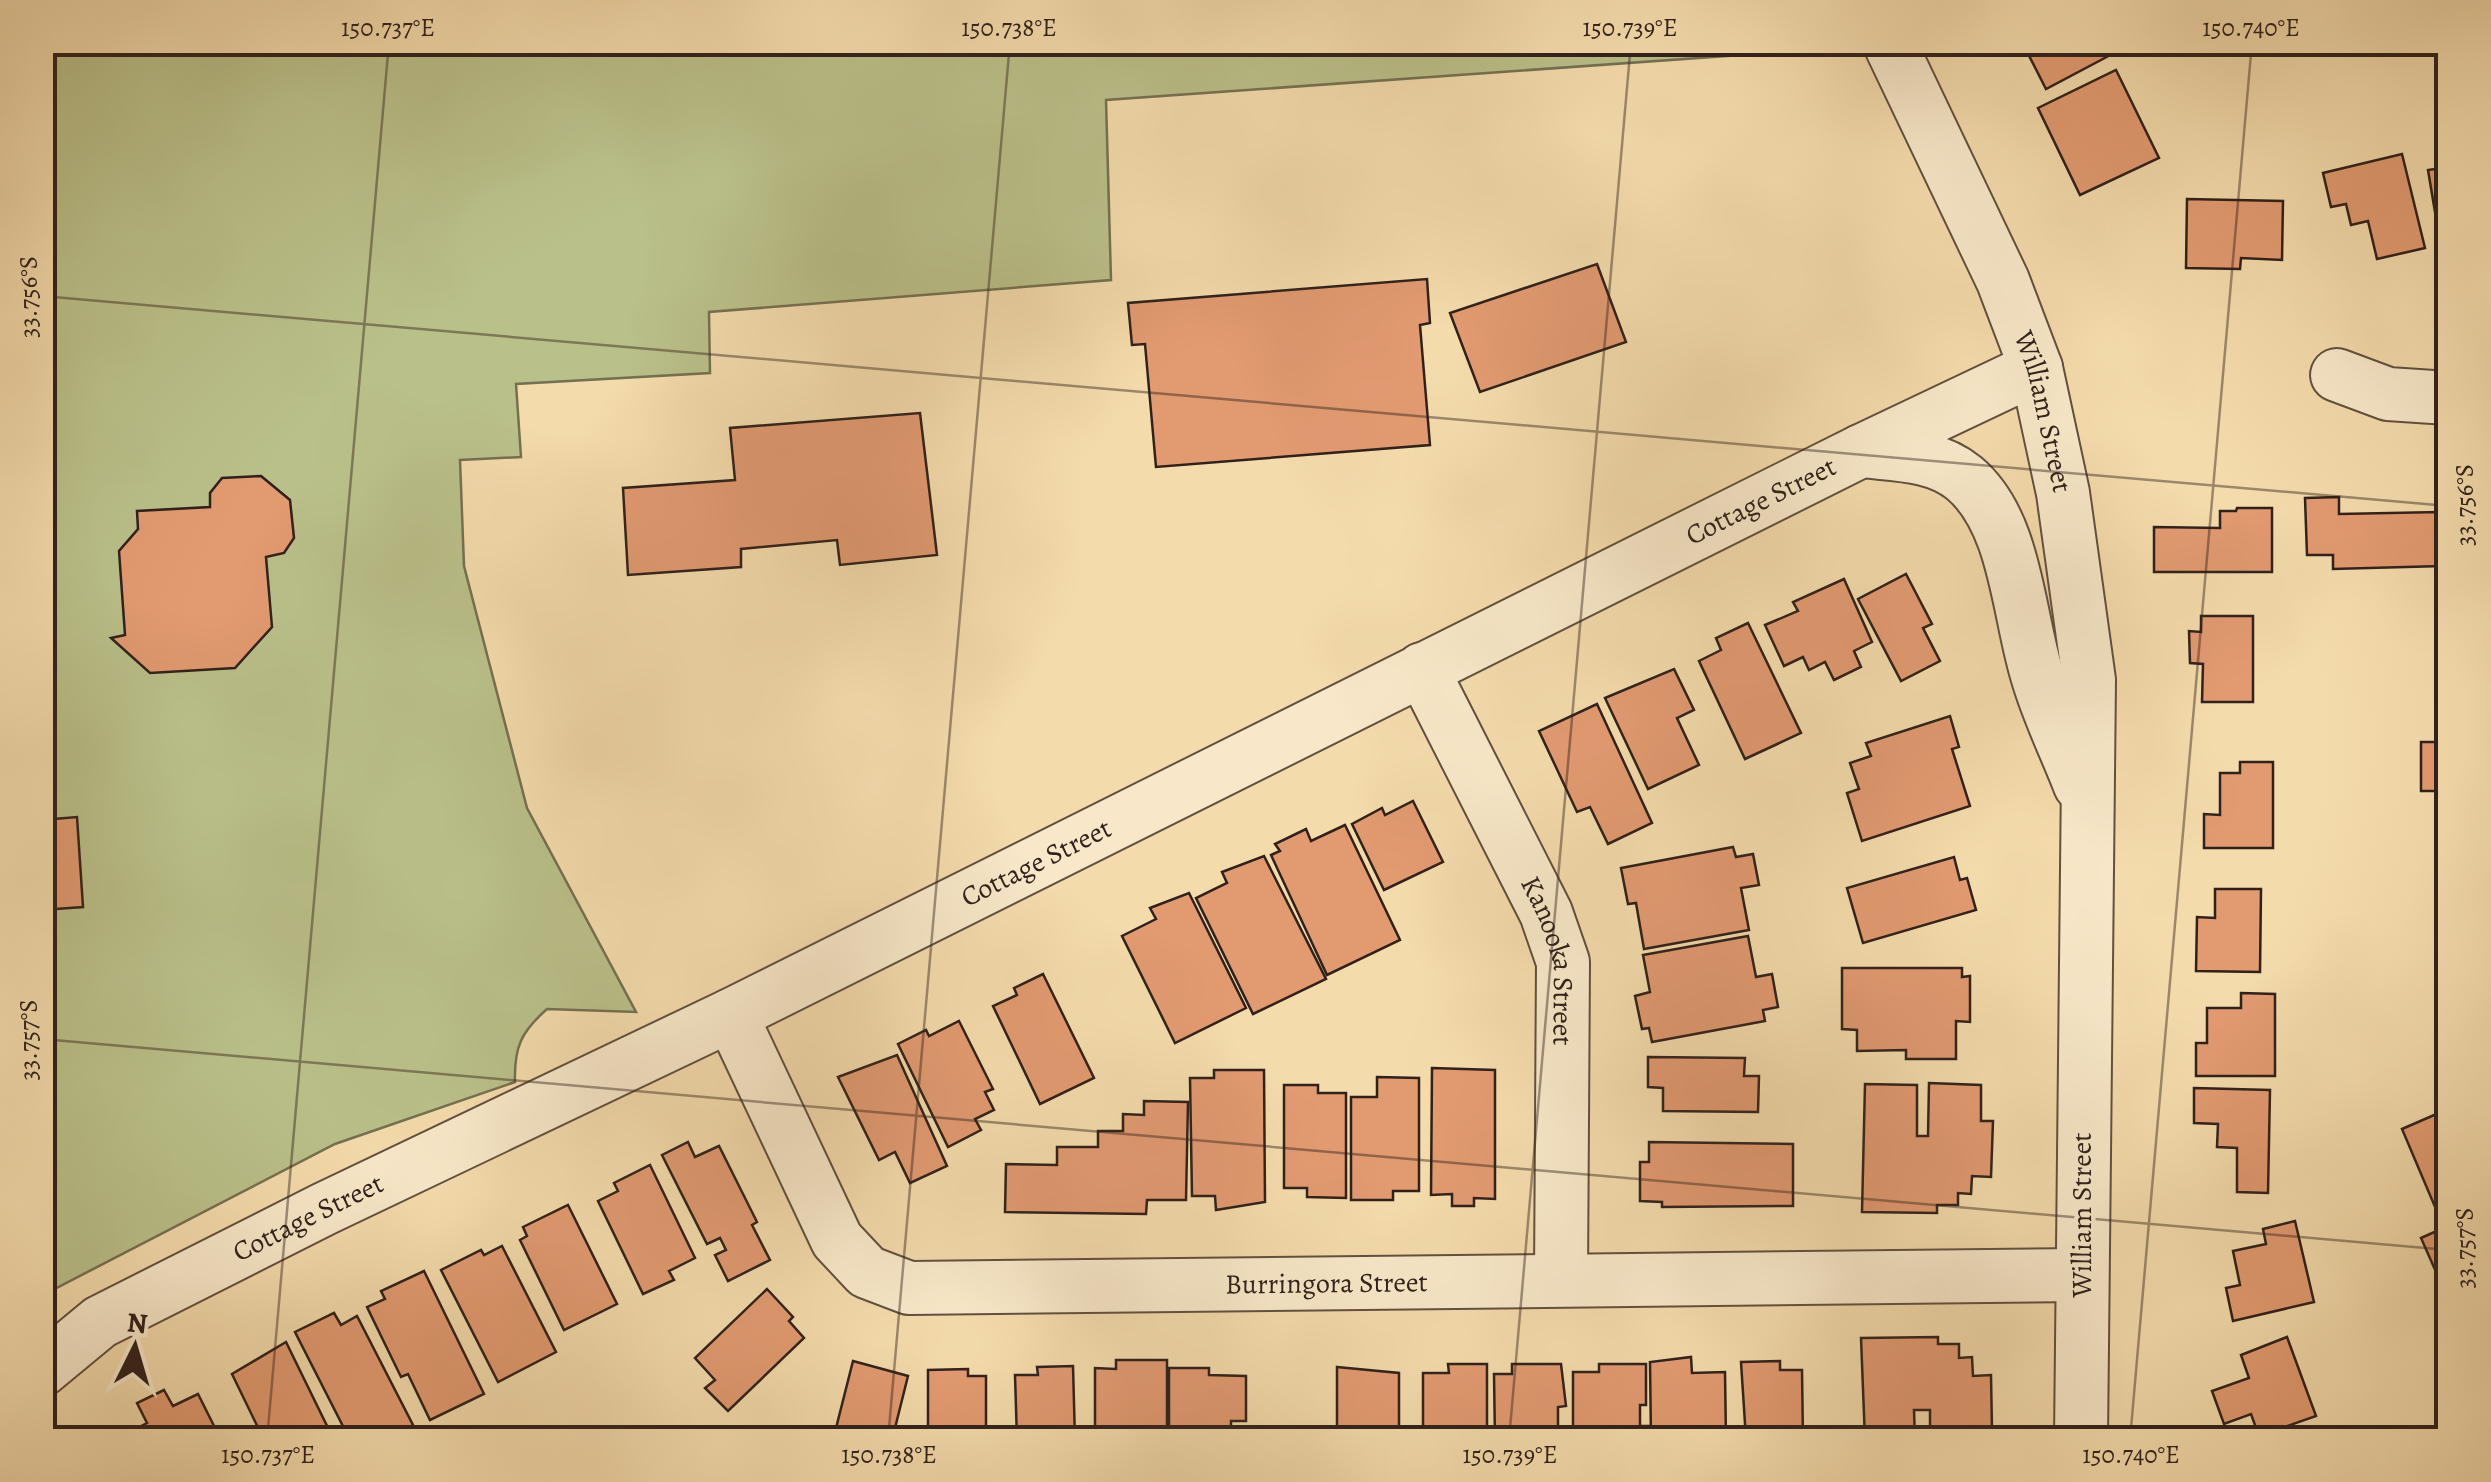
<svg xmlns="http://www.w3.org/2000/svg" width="2491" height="1482" viewBox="0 0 2491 1482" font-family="Alegreya,serif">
  <rect width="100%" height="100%" fill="#f4dbac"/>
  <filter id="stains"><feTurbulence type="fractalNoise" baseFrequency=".002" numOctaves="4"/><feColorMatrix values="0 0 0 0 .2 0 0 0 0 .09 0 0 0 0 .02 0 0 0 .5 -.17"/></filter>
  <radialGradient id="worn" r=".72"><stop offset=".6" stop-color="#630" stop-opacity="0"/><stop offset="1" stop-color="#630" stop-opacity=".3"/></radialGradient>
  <path fill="#bac08a" stroke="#757052" stroke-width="2.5" d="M43,43H1866L1868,46L1106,100L1111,280L709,312L710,373L516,384L521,457L460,460L464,566L527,808L636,1012L547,1009C521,1032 514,1047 515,1082L335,1144L43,1295Z"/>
  <g fill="#e29a71" stroke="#30211b" stroke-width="2.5">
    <path d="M2022,42H2135L2046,89Z"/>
    <path d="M2116,70L2159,158L2080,195L2038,108Z"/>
    <path d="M2402,154L2425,248L2377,259L2368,221L2351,225L2346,204L2331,207L2323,173Z"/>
    <path d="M2448,167V259L2443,260L2428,170Z"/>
    <path d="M2187,199L2283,201L2282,260L2241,258L2240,269L2186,268Z"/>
    <path d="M1597,264L1626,342L1480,392L1450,313Z"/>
    <path d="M1427,279L1430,323L1420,325L1430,445L1156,467L1145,344L1132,345L1128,303Z"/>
    <path d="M920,413L937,555L840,565L837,540L741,549V567L628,575L623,488L735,480L730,428Z"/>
    <path d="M261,476L290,500L294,538L284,553L266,557L272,627L235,668L150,673L111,638L125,635L119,551L138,529L137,511L210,507V493L222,478Z"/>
    <path d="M2339,497V514L2440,512L2442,566L2333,569V555H2307L2305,498Z"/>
    <path d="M2237,508H2272V572H2154V527L2220,528V511H2236Z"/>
    <path d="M1906,574L1932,624L1923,628L1940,661L1901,681L1858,599Z"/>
    <path d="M1844,579L1872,642L1854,651L1861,667L1834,680L1825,662L1809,670L1803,657L1784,666L1765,625L1798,611L1793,602Z"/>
    <path d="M2201,616H2253V702H2202L2203,664L2190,663L2189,631L2201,632Z"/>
    <path d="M1748,623L1801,733L1745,759L1699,661L1721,650L1716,638Z"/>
    <path d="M1674,669L1694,710L1677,718L1699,765L1648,789L1605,698Z"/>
    <path d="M1597,704L1652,823L1608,844L1590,807L1577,812L1539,731Z"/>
    <path d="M1950,716L1959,747L1952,749L1970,806L1862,841L1847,793L1859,789L1850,763L1871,756L1866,743Z"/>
    <rect x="2421" y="742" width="27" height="49"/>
    <path d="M2240,762H2273V848H2204V814L2220,815V773H2240Z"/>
    <path d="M1413,801L1443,862L1384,890L1352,824L1382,808L1385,815Z"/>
    <path d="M77,817L83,907L42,910V820Z"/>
    <path d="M1345,825L1400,940L1327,975L1271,855L1280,851L1275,844L1306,829L1311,841Z"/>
    <path d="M1733,847L1736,857L1753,854L1759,885L1741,888L1749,930L1644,949L1636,903L1628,904L1621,868Z"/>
    <path d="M1264,856L1326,979L1253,1014L1196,898L1227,883L1222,872Z"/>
    <path d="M1954,857L1960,880L1967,878L1976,910L1863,943L1847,888Z"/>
    <path d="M2215,889H2261L2260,972L2196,971L2197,917L2215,918Z"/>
    <path d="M1189,893L1246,1008L1175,1043L1122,936L1156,919L1150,908Z"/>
    <path d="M1748,936L1756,977L1772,974L1778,1007L1763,1010L1765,1021L1652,1042L1649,1028L1642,1029L1635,996L1650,992L1643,955Z"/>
    <path d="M1842,968H1962V977L1970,976V1022L1956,1021V1059H1906V1050L1857,1051V1030L1842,1029Z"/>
    <path d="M1043,974L1094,1078L1040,1104L993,1006L1017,995L1014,988Z"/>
    <path d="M2241,993L2275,994V1076H2196V1043H2207V1008H2241Z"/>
    <path d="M959,1021L993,1089L985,1092L994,1110L975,1119L981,1130L948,1147L898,1044L926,1030L929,1036Z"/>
    <path d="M897,1055L947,1166L910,1183L895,1152L879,1160L838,1077Z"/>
    <path d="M1648,1057L1745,1058L1744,1076H1759L1758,1112L1663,1111V1088L1648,1087Z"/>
    <path d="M1432,1068L1495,1070V1199L1474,1198V1206H1452V1194L1431,1195Z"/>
    <path d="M1214,1070H1264L1265,1202L1216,1210L1215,1196H1192L1190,1078H1214Z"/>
    <path d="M1377,1077L1419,1078V1191H1393V1200H1351V1097H1377Z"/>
    <path d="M1929,1083L1981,1085V1121H1993L1991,1177L1972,1176L1971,1194L1958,1193V1205H1937V1213L1862,1212L1865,1084L1917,1085V1136H1928Z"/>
    <path d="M1284,1085H1318V1093H1346V1198L1307,1197V1188H1284Z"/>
    <path d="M2194,1088L2270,1090L2268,1193L2237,1192V1148L2217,1147L2218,1124L2194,1123Z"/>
    <path d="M1144,1101L1188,1102L1186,1200H1147L1146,1214L1005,1212L1006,1164L1057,1165V1147H1098V1131H1123V1114L1144,1115Z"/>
    <path d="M2448,1109V1210L2438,1214L2402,1129Z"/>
    <path d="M688,1142L695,1157L719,1146L757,1222L752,1225L770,1260L728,1281L715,1255L726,1250L720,1238L707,1244L662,1155Z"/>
    <path d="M1649,1142L1793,1144V1206L1662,1207V1202L1640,1201V1162H1649Z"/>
    <path d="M650,1165L695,1258L669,1271L674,1280L643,1294L598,1201L618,1191L614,1183Z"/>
    <path d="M568,1205L617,1304L564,1330L520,1240L527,1236L523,1227Z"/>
    <path d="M2295,1221L2314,1302L2233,1321L2226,1288L2240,1285L2233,1251L2266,1244L2263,1229Z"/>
    <path d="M2448,1226V1299L2421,1238Z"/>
    <path d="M502,1246L556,1352L498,1382L441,1270L481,1250L484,1255Z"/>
    <path d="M424,1271L484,1394L430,1420L408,1374L401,1377L367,1307L385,1299L381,1291Z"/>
    <path d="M767,1289L793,1317L789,1321L804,1338L728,1411L705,1388L715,1380L695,1358Z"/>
    <path d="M334,1313L341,1325L357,1316L413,1425L384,1440H350L295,1332Z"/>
    <path d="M1938,1337V1344H1959V1358L1972,1357L1973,1376L1991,1375L1992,1430L1982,1429V1440H1930V1410H1914L1915,1440H1865L1861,1338Z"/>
    <path d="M2287,1337L2316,1416L2259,1436L2251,1414L2224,1424L2212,1391L2249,1378L2241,1355Z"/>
    <path d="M286,1342L329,1430L325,1432L329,1440H264L232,1374Z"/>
    <path d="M1691,1357L1692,1373L1725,1372L1726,1440H1651L1650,1362Z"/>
    <path d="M1116,1360H1167V1440H1095V1368L1116,1369Z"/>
    <path d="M853,1361L908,1376L892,1440H833Z"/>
    <path d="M1780,1361V1370H1802L1803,1440H1742L1746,1439L1741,1362Z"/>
    <path d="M1448,1364H1487V1440H1423V1373H1449Z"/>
    <path d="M1512,1364H1561L1566,1406L1558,1407V1428H1565V1440H1495L1494,1374H1512Z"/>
    <path d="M1599,1364H1646V1405H1640V1426H1649V1440H1573V1372H1599Z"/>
    <path d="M1073,1366L1075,1440H1017L1015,1375H1038L1037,1367Z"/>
    <path d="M1337,1367L1399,1373V1440H1337Z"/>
    <path d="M1169,1368H1209V1375L1246,1376V1421H1231V1440H1169Z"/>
    <path d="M968,1369V1376H986V1440H928V1370Z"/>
    <path d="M164,1390L173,1406L198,1394L221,1440H114L147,1423L137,1403Z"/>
  </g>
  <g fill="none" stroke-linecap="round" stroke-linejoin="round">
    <g stroke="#61503f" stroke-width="56">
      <g id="minor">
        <path id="s1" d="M1889,42L2003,281L2036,368L2063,493L2089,680L2081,1440"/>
        <path d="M2337,375L2388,394L2448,398"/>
        <path d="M1861,451C1895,455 1935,454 1964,478C2017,522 2018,616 2038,678C2049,715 2066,749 2080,785"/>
        <path id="s2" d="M1422,669L1546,913L1563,962L1561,1279"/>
        <path id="s3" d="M731,1015L837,1240L867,1272L909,1288L2082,1275"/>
        <path id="s4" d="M42,1370L100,1322L324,1209L731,1015L1861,451L2036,368"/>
      </g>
    </g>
    <use href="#minor" stroke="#f8e8c9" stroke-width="52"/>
  </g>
  <path fill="none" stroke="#30211b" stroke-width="2.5" stroke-opacity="0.45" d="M42,296L2448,506M42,1039L2448,1250M267,1440L389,42M888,1440L1010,42M1509,1440L1631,42M2130,1440L2252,42"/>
  <g text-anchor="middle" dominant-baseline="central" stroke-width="9" stroke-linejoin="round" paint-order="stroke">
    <g font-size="28" fill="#30211b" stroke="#f8e8c9">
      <text stroke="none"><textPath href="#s1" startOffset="402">William Street</textPath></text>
      <text stroke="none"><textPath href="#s4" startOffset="1928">Cottage Street</textPath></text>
      <text stroke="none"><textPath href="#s4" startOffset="1118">Cottage Street</textPath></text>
      <text stroke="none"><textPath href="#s2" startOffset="322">Kanooka Street</textPath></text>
      <text transform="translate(2082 1215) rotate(-90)">William Street</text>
      <text stroke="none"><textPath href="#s4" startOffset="308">Cottage Street</textPath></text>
      <text stroke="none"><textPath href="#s3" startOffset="755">Burringora Street</textPath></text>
    </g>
  </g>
  <rect width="2491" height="1482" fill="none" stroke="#f4dbac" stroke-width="110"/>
  <g transform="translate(135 1347) rotate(5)" stroke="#f8e8c9" stroke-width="8" paint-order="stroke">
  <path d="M0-8L18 38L0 25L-18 38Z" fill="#30211b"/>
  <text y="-15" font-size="28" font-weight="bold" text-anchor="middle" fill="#30211b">N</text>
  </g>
  <rect x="55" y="55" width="2381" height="1372" fill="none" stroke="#30211b" stroke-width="4"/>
  <g font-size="25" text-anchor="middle" fill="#30211b">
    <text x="388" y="36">150.737°E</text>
    <text x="1009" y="36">150.738°E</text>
    <text x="1630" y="36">150.739°E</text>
    <text x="2251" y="36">150.740°E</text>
    <text transform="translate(28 297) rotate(-90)" y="9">33.756°S</text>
    <text transform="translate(2464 505) rotate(-90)" y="9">33.756°S</text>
    <text transform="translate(28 1040) rotate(-90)" y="9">33.757°S</text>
    <text transform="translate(2464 1248) rotate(-90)" y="9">33.757°S</text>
    <text x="268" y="1463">150.737°E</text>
    <text x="889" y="1463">150.738°E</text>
    <text x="1510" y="1463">150.739°E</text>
    <text x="2131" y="1463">150.740°E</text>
  </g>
  <rect width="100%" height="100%" filter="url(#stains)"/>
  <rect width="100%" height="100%" fill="url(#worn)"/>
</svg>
